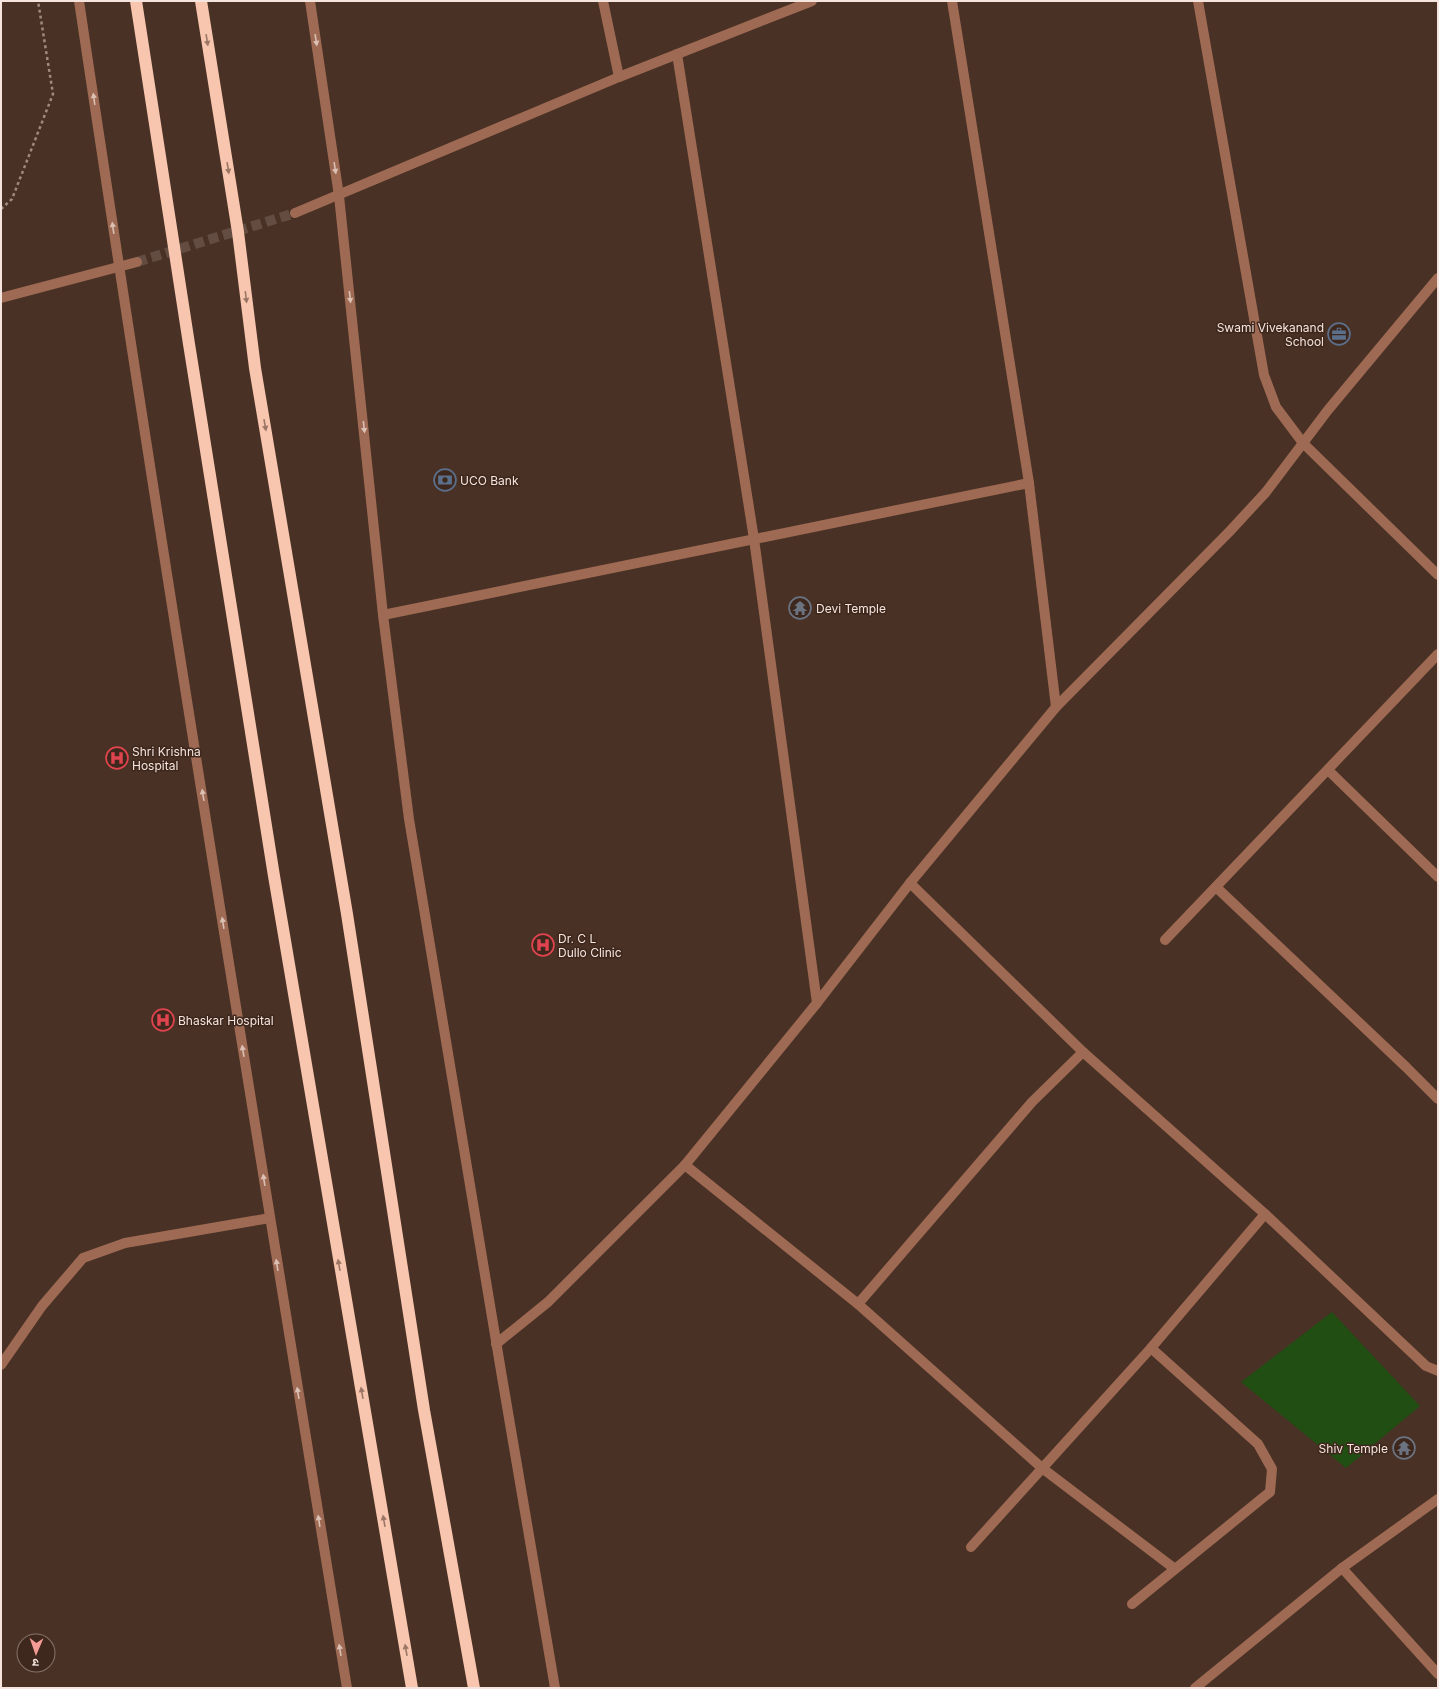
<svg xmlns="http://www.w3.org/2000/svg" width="1439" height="1689" viewBox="0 0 1439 1689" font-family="Inter,'Noto Sans Devanagari',sans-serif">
  <rect width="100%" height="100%" fill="#493125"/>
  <path fill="#214e13" d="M1332,1312L1420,1406L1346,1468L1241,1382Z"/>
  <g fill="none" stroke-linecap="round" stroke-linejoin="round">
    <path stroke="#634c41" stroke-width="10" stroke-dasharray="10 5" stroke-linecap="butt" d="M137,262L295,213"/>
    <path stroke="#9e8a81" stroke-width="2.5" stroke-dasharray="3 3" stroke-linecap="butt" d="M1,209L12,199L53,94L38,1"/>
    <g stroke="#9e6a53" stroke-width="10">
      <path d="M79,1C163,564 255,1126 347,1688"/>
      <path d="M310,1L339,196L383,615L409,819L502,1377L555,1688"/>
      <path d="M603,1L619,77"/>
      <path d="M952,1L1029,483L1056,707"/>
      <path d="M1198,1L1264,375L1276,407L1303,443L1438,575"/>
      <path d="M677,54L754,539L817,1003"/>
      <path d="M295,213L619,77L812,1"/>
      <path d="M1,298L137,262"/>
      <path d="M383,615L1029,483"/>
      <path d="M1328,770L1438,877"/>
      <path d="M910,883L1083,1052L1265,1214L1426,1366L1438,1371"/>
      <path d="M1216,887L1406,1067L1438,1099"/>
      <path d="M1165,940L1438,654"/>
      <path d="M685,1165L858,1304L1042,1468L1175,1569"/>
      <path d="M858,1304L1032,1102L1083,1052"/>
      <path d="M496,1344L548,1302L685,1165L817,1003L910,883L1056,707L1230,531L1266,492L1328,410L1438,278"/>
      <path d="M1,1365L42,1306L83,1258L125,1243L270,1218"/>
      <path d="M971,1547L1151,1348L1265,1214"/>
      <path d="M1342,1568L1438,1674"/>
      <path d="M1132,1604L1270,1492L1272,1469L1258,1444L1151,1348"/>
      <path d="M1195,1688L1342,1568L1438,1499"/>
    </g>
    <g stroke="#f8c5ae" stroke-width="12">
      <path d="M136,1L189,344L274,876L412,1688"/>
      <path d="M201,1L238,232L255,368L347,914L424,1410L474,1688"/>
    </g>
  </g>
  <defs><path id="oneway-solid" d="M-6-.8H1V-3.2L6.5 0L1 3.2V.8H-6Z"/></defs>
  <g fill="#9b7665">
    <use href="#oneway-solid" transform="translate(207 40) rotate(81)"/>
    <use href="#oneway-solid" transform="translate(228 168) rotate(81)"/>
    <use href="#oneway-solid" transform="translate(246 297) rotate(83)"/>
    <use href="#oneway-solid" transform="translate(265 425) rotate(80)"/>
    <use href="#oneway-solid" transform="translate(339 1265) rotate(-100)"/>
    <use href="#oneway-solid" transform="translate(362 1393) rotate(-100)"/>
    <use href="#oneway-solid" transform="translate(384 1521) rotate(-100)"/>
    <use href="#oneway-solid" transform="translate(406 1650) rotate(-100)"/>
  </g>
  <g fill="#dbc0b4">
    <use href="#oneway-solid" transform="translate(316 40) rotate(81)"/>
    <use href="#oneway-solid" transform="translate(94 99) rotate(-98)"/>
    <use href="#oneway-solid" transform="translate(335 168) rotate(81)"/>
    <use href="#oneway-solid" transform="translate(113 228) rotate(-98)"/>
    <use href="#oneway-solid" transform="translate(350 297) rotate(84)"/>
    <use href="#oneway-solid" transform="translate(364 427) rotate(84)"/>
    <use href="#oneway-solid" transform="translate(203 795) rotate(-99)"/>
    <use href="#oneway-solid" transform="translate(223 923) rotate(-99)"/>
    <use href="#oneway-solid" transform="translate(243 1051) rotate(-99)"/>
    <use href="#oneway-solid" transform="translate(264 1180) rotate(-99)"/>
    <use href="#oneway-solid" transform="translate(277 1265) rotate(-99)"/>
    <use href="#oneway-solid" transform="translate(298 1393) rotate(-99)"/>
    <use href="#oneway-solid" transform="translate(319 1521) rotate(-99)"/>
    <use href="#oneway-solid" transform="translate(340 1650) rotate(-99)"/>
  </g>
  <defs>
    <g id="office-ring" transform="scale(1.15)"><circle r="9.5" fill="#3e271c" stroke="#5c6f8a" stroke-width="1.5"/><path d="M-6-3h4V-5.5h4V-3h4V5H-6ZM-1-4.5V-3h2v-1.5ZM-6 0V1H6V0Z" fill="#5c6f8a"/></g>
    <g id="bank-ring" transform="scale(1.15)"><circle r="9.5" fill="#3e271c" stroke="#5c6f8a" stroke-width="1.5"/><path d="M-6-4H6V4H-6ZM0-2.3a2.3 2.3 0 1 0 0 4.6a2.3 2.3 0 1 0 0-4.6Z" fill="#5c6f8a"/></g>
    <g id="temple-ring" transform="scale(1.15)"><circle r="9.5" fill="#3e271c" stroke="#6b7280" stroke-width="1.5"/><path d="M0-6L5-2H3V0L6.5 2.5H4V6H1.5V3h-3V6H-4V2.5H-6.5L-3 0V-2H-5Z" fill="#6b7280"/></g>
    <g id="hospital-ring" transform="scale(1.15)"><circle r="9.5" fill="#3e271c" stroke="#e0444e" stroke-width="1.5"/><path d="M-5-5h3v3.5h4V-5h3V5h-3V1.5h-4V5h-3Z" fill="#e0444e"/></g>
  </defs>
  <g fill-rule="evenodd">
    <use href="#office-ring" x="1339" y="334"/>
    <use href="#bank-ring" x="445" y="480"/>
    <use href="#temple-ring" x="800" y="608"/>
    <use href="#hospital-ring" x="117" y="758"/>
    <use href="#hospital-ring" x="543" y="945"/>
    <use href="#hospital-ring" x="163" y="1020"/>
    <use href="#temple-ring" x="1404" y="1448"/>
  </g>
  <g text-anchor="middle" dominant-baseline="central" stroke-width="3" stroke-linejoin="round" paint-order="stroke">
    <g font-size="12" fill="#f5e5de" stroke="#3e271c" text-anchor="start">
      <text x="1324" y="327" text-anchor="end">Swami Vivekanand<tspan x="1324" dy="14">School</tspan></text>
      <text x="460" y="480">UCO Bank</text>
      <text x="816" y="608">Devi Temple</text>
      <text x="132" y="751">Shri Krishna<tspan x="132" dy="14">Hospital</tspan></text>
      <text x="558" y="938">Dr. C L<tspan x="558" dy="14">Dullo Clinic</tspan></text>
      <text x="178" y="1020">Bhaskar Hospital</text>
      <text x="1388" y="1448" text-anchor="end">Shiv Temple</text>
    </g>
  </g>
  <rect width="1439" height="1689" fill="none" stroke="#f5e5de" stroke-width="4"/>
  <g transform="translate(36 1653) rotate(182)"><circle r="19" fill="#3e271c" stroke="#87736a"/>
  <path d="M0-3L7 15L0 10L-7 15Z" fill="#f59c96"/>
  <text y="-6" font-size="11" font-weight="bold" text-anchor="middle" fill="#f5e5de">उ</text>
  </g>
</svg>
